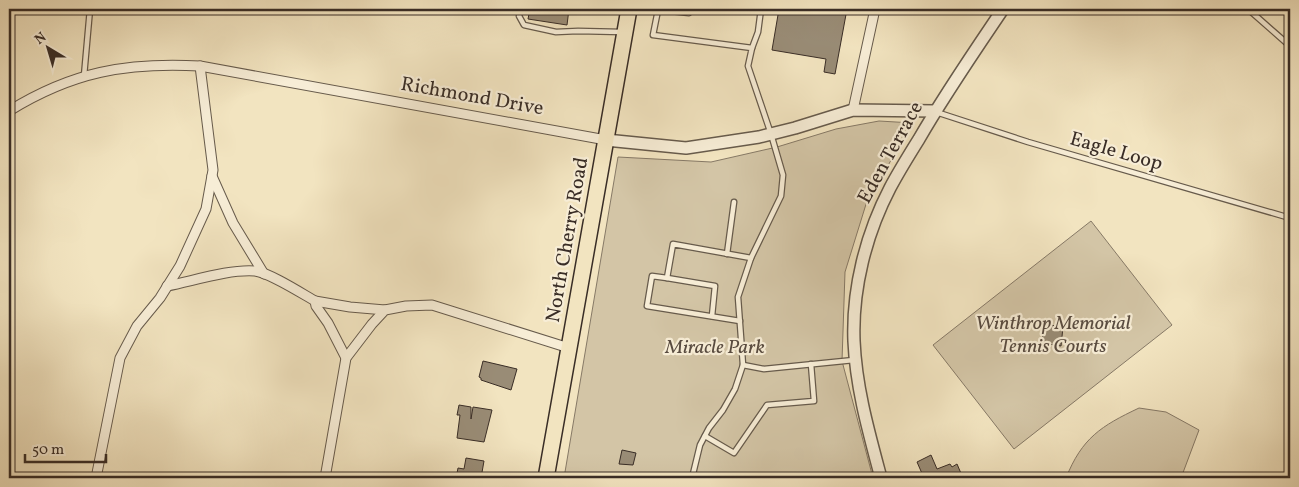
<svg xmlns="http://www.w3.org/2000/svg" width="1299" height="487" viewBox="0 0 1299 487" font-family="Vollkorn,serif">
  <rect width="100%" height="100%" fill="#f2e4c0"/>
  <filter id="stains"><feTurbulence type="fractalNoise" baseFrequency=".004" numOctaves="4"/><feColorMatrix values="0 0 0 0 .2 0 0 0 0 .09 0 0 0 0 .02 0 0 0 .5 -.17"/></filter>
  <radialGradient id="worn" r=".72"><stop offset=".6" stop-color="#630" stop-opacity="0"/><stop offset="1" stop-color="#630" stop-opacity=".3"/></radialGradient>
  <g fill="#d3c5a6" stroke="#867966">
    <path d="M879,121L913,123L867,201L845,272L842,361L873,478H564L618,157L711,162L777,147L836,129Z"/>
    <path d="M1091,221L1172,325L1014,449L933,345Z"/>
    <path d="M1139,408L1166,412L1199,430L1181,478H1066C1082,438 1101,426 1139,408Z"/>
  </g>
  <g fill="#998c76" stroke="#392d26">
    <path d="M530,9H569L567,25L528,19Z"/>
    <path d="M779,9H847L835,74L824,72L826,59L772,50Z"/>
    <path d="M1044,324L1063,327L1061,346L1042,343Z"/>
    <path d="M483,361L517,369L511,390L481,380V378L479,377Z"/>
    <path d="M459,405L471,407V419L473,407L492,410L484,442L457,438L460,415H457Z"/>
    <path d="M622,450L636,453L633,465L619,464Z"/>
    <path d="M931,455L937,469L950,464L952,467L957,464L963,478H924L917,462Z"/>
    <path d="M466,458L484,461L481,478H456L458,468L464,469Z"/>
  </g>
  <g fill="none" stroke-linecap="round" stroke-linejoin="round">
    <g stroke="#675b4c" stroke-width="7">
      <g id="service">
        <path d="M521,9L519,16L524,25L556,32L578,31L622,32"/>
        <path d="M652,9L689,13L690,9"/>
        <path d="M1248,9L1290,46"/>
        <path d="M658,10L653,35L752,48L748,66L771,134L783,175L781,196L751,258L738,297L743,365L735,389L723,410L709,428L700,445L692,478"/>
        <path d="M752,48L758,32L761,9"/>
        <path d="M84,76L90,9"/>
        <path d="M936,112L1028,142L1290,218"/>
        <path d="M727,254L734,202"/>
        <path d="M667,278L715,286L712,316"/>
        <path d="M740,321L647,306L652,276L667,278L673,244L751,258"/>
        <path d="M743,365L764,369L854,360"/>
        <path d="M705,436L734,453L767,405L814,401L811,364"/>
        <path d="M657,478H661"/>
      </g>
    </g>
    <g stroke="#675b4c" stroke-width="11">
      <g id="minor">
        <path d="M853,110L875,9"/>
        <path d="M9,111C72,72 126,62 200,66L606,140"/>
        <path d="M212,176L233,223L264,274"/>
        <path d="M167,286C193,281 229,269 255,271C270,273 301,293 315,301L316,306L328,323L346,358"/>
        <path d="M315,301L350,307L385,310"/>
        <path d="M96,478L120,358L137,326L160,298L180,266L206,209L213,170L200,66"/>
        <path d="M325,478L346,358L372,324L385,310L406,306L432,305L569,348"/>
      </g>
    </g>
    <g stroke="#675b4c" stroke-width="14">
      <g id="tertiary">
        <path d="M606,140L686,148L759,137L795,128L853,110L935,111"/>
        <path d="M881,478C869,433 856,388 854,341C852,289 866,234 890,188C899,171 909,155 919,139C945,94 974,52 1003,9"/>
      </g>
    </g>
    <g stroke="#392d26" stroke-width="18">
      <path id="primary" d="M546,478L629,9"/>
    </g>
    <use href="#service" stroke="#f7edd6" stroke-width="4.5"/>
    <use href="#minor" stroke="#f7edd6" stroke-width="9"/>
    <use href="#tertiary" stroke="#f7edd6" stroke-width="11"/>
    <use href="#primary" stroke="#f2e4c0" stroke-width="15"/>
  </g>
  <g text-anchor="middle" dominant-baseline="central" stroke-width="4.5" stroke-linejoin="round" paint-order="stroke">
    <g font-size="20" fill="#392d26" stroke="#f7edd6">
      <text transform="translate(472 97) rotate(10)">Richmond Drive</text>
      <text transform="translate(1116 152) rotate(16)">Eagle Loop</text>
      <text transform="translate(891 153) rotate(-61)">Eden Terrace</text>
      <text transform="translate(568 240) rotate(-80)">North Cherry Road</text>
    </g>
    <g font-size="20" font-style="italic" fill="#584b40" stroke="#f7edd6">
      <text x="1053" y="324">Winthrop Memorial<tspan x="1053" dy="23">Tennis Courts</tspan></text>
      <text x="715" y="348">Miracle Park</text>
    </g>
  </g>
  <rect width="1299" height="487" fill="none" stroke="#f2e4c0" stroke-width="30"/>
  <rect x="10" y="10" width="1279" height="467" fill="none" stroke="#392d26" stroke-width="2.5"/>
  <rect x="15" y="15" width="1269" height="457" fill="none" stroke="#392d26"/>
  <g transform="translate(48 48) rotate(322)" stroke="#f7edd6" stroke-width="4" paint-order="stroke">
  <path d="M0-4L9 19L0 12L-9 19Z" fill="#392d26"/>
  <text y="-8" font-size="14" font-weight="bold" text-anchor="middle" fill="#392d26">N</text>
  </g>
  <path d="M25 454v8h81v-8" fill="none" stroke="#392d26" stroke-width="2.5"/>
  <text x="32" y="454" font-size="15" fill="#392d26" stroke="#f7edd6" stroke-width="4" paint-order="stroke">50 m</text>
  <rect width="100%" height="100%" filter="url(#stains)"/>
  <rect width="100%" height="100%" fill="url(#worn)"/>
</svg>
